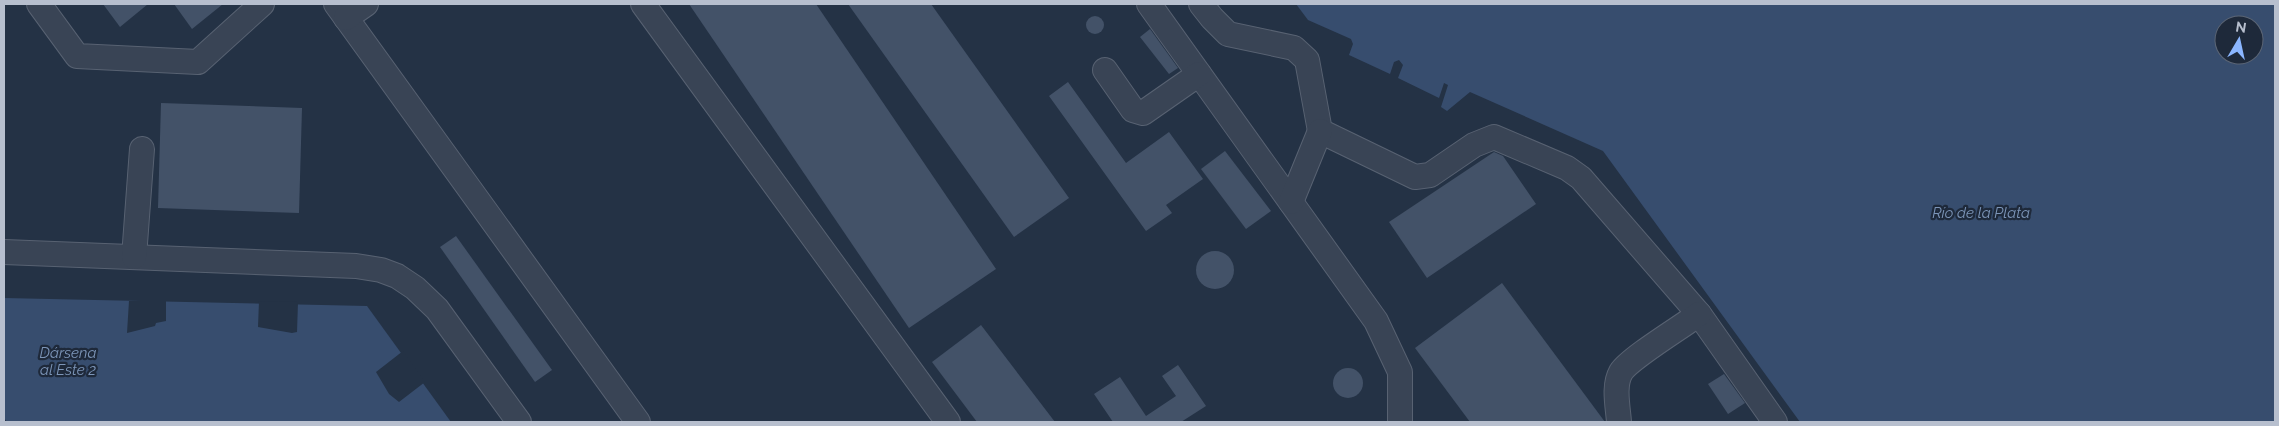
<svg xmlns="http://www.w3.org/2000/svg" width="2279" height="426" viewBox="0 0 2279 426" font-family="Raleway,sans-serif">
  <rect width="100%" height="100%" fill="#243245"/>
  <g fill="#374d6e" fill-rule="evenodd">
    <path d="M1296,4H2275V422H1800L1603,151L1470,92L1447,111L1441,107L1448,85L1444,83L1439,98L1398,78L1403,65L1399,60L1394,62L1390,74L1349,55L1353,44L1351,39L1308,20ZM2224,25H2254V55H2224Z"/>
    <path d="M4,298L367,306L451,422H7L4,418Z"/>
  </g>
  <g fill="#243245">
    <path d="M129,301H166V321L156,323L155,326L127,333Z"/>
    <path d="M259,301L298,302L297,332L292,333L258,327Z"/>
    <path d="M403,351L425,382L399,402L389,394L376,372Z"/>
  </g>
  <g fill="#435268">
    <path d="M103,4H148L120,27Z"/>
    <path d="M174,4H223L192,29Z"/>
    <path d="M689,4H816L996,269L909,328Z"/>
    <path d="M848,4H931L1069,198L1014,237Z"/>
    <circle cx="1095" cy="25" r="9"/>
    <path d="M1150,29L1178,68L1169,74L1140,37Z"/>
    <path d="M1068,82L1126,163L1169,132L1203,179L1166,205L1172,213L1146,231L1049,96Z"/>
    <path d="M161,103L302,108L299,213L158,208Z"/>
    <path d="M1225,151L1271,211L1246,229L1201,169Z"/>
    <path d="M1494,152L1503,156L1536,204L1427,278L1389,222Z"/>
    <path d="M456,236L552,370L535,382L440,247Z"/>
    <circle cx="1215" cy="270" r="19"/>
    <path d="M1502,283L1585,395L1605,422H1470L1415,348Z"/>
    <path d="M981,325L1055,422H977L932,362Z"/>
    <path d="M1178,365L1206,406L1181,422H1113L1094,394L1120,377L1146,416L1176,396L1162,376Z"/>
    <circle cx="1348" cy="383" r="15"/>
    <path d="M1724,374L1745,403L1728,414L1708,384Z"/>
  </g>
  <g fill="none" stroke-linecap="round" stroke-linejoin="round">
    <g stroke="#586272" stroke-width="26">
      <g id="minor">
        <path d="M39,4L77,56L198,62L262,4"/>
        <path d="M336,4L638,422"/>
        <path d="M643,4L948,422"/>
        <path d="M1149,4L1376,321L1400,372V422"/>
        <path d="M1201,4L1212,18L1228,34L1294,48L1307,60L1320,131L1415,177L1430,175L1474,145L1494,137L1567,168L1581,178L1699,314L1775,422"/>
        <path d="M346,18L366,4"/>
        <path d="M1105,70L1133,110L1143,113L1199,74"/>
        <path d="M1291,202L1320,131"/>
        <path d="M4,252L356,266L381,270L397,276L415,288L437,309L519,422"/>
        <path d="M134,257L142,149"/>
        <path d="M1619,422C1618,407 1613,386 1621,372C1630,358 1683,326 1699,314"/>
      </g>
    </g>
    <use href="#minor" stroke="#394455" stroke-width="24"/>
  </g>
  <g text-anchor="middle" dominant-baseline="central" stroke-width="4.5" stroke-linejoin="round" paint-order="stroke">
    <g font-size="15" font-style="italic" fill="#7c95b8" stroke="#1e293a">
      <text x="1981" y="213">Río de la Plata</text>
      <text x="68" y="353">Dársena<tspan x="68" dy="17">al Este 2</tspan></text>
    </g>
  </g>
  <rect width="2279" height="426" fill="none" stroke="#b7bfce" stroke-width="10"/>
  <g transform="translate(2239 40) rotate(9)"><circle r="24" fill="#1e293a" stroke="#5b6575"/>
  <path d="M0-4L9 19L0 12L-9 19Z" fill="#8bb6ff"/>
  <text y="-8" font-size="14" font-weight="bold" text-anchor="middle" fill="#b7bfce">N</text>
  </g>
</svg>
